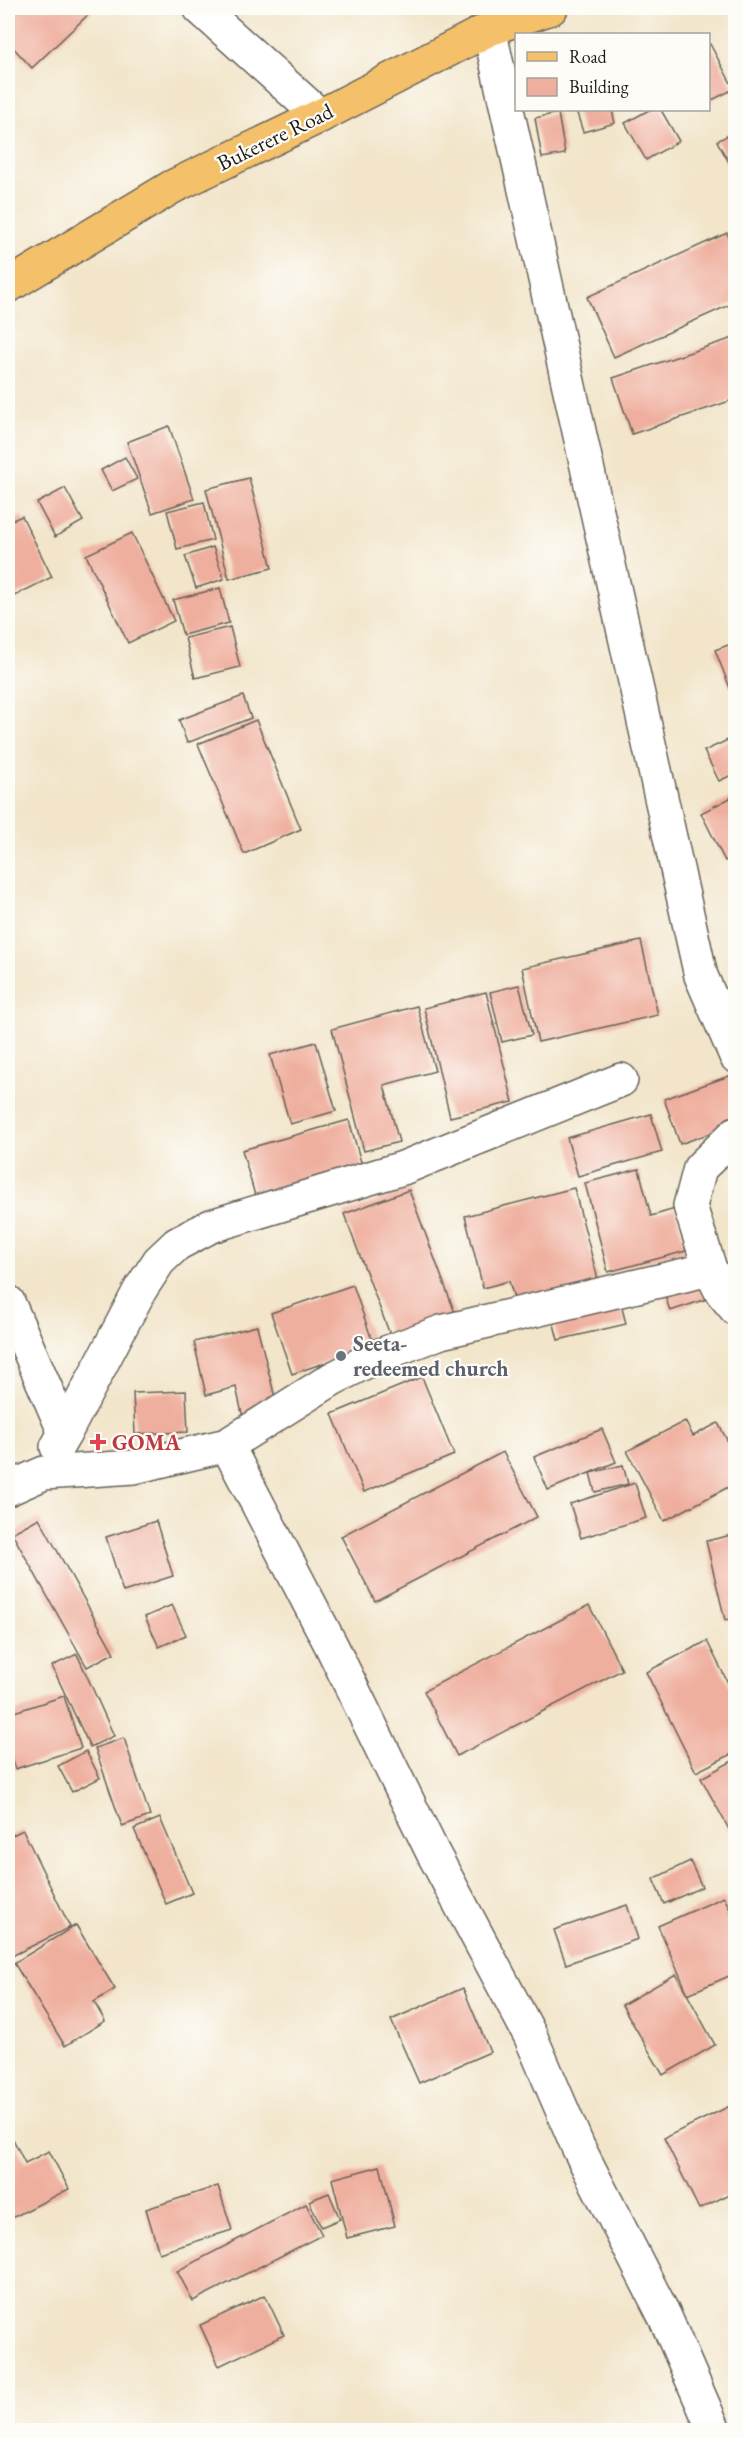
<svg xmlns="http://www.w3.org/2000/svg" width="743" height="2438" viewBox="0 0 743 2438" font-family="'EB Garamond',serif">
  <rect width="100%" height="100%" fill="#fdfcf7"/>
  <filter id="ink" filterUnits="userSpaceOnUse"><feTurbulence type="fractalNoise" baseFrequency=".0167" numOctaves="2"/><feDisplacementMap in="SourceGraphic" scale="12" xChannelSelector="R" yChannelSelector="G"/><feConvolveMatrix kernelMatrix="1 2 1 2 8 2 1 2 1" color-interpolation-filters="sRGB"/></filter>
  <filter id="wash" filterUnits="userSpaceOnUse"><feTurbulence type="fractalNoise" baseFrequency=".008" numOctaves="4" result="noise"/><feDisplacementMap in="SourceGraphic" scale="24" xChannelSelector="R" yChannelSelector="G"/><feGaussianBlur stdDeviation="1.35" result="paint"/><feColorMatrix in="noise" values="0 0 0 0 0 0 0 0 0 0 0 0 0 0 0 0 0 1.4 0 .05"/><feComposite in="paint" operator="in"/></filter>
  <g filter="url(#wash)">
    <rect width="100%" height="100%" fill="#f2e5ca"/>
    <g id="blocks">
      <g fill="#efaf9e">
        <path d="M8,8H91L93,10L32,68L8,42Z"/>
        <path d="M710,44L734,89L708,102V45Z"/>
        <path d="M576,110H612L615,123L583,132Z"/>
        <path d="M649,110H661L679,141L646,160L625,123Z"/>
        <path d="M558,113L565,154L542,158L535,118Z"/>
        <path d="M736,131V175L717,141Z"/>
        <path d="M727,233L736,252V302L614,357L587,297Z"/>
        <path d="M736,337V399L632,434L613,378Z"/>
        <path d="M169,426L194,499L152,513L127,442Z"/>
        <path d="M125,457L137,479L112,491L101,470Z"/>
        <path d="M249,478L272,568L229,579L206,489Z"/>
        <path d="M65,488L83,521L55,537L37,503Z"/>
        <path d="M204,502L213,540L177,549L167,511Z"/>
        <path d="M22,516L52,577L8,599V522Z"/>
        <path d="M132,533L174,621L128,643L86,555Z"/>
        <path d="M213,547L224,579L196,588L185,556Z"/>
        <path d="M220,588L229,623L183,635L173,600Z"/>
        <path d="M230,627L240,667L195,678L185,638Z"/>
        <path d="M736,642V686L730,688L715,650Z"/>
        <path d="M243,696L251,718L187,743L179,720Z"/>
        <path d="M256,720L301,829L244,854L198,744Z"/>
        <path d="M730,739L736,751V773L719,781L704,751Z"/>
        <path d="M736,795V856L725,861L701,813Z"/>
        <path d="M641,941L658,1015L538,1042L522,968Z"/>
        <path d="M519,985L532,1035L502,1042L490,992Z"/>
        <path d="M486,992L513,1102L450,1117L424,1008Z"/>
        <path d="M417,1006L435,1071L384,1085L399,1142L364,1151L332,1029Z"/>
        <path d="M316,1042L336,1111L290,1124L270,1055Z"/>
        <path d="M732,1075L736,1085V1124L680,1144L664,1099Z"/>
        <path d="M651,1114L662,1152L578,1176L567,1138Z"/>
        <path d="M349,1120L363,1169L256,1199L242,1150Z"/>
        <path d="M639,1169L651,1216L675,1209L686,1251L608,1272L585,1183Z"/>
        <path d="M574,1188L600,1287L517,1309L509,1281L483,1288L465,1216Z"/>
        <path d="M409,1190L458,1321L394,1345L344,1214Z"/>
        <path d="M705,1279L710,1298L670,1311L664,1292Z"/>
        <path d="M353,1285L374,1346L292,1374L271,1313Z"/>
        <path d="M620,1299L626,1324L558,1340L552,1316Z"/>
        <path d="M257,1326L278,1409L243,1418L236,1387L206,1395L194,1342Z"/>
        <path d="M422,1377L454,1455L364,1492L332,1414Z"/>
        <path d="M186,1391L188,1432L135,1434L133,1393Z"/>
        <path d="M685,1421L693,1436L718,1423L736,1457V1483L664,1521L627,1451Z"/>
        <path d="M602,1429L616,1462L548,1490L534,1457Z"/>
        <path d="M503,1452L537,1517L375,1601L341,1536Z"/>
        <path d="M623,1465L628,1484L595,1492L590,1473Z"/>
        <path d="M635,1483L646,1518L581,1538L570,1504Z"/>
        <path d="M39,1518L114,1653L87,1667L12,1533Z"/>
        <path d="M156,1521L173,1576L123,1592L106,1537Z"/>
        <path d="M736,1534V1618L725,1620L706,1541Z"/>
        <path d="M172,1605L186,1635L159,1647L145,1617Z"/>
        <path d="M589,1605L622,1670L457,1756L424,1691Z"/>
        <path d="M707,1641L736,1699V1752L696,1772L646,1672Z"/>
        <path d="M77,1654L114,1736L90,1747L52,1666Z"/>
        <path d="M64,1696L81,1748L15,1769L8,1744V1714Z"/>
        <path d="M124,1738L150,1816L122,1826L95,1748Z"/>
        <path d="M86,1751L100,1778L72,1792L58,1766Z"/>
        <path d="M736,1759V1842L701,1778Z"/>
        <path d="M160,1818L192,1893L166,1904L134,1829Z"/>
        <path d="M23,1830L70,1927L8,1958V1837Z"/>
        <path d="M690,1861L702,1887L664,1904L653,1879Z"/>
        <path d="M724,1897L736,1922V1973L688,1994L658,1926Z"/>
        <path d="M627,1905L638,1939L566,1964L554,1930Z"/>
        <path d="M76,1925L115,1989L94,2002L105,2021L65,2046L14,1963Z"/>
        <path d="M676,1974L715,2045L663,2075L622,2005Z"/>
        <path d="M463,1988L490,2052L419,2083L391,2020Z"/>
        <path d="M736,2103V2191L699,2209L664,2138Z"/>
        <path d="M8,2129L25,2163L49,2151L69,2189L8,2220Z"/>
        <path d="M380,2166L395,2226L347,2238L332,2179Z"/>
        <path d="M218,2186L232,2230L159,2253L146,2209Z"/>
        <path d="M329,2193L340,2219L321,2227L309,2201Z"/>
        <path d="M306,2204L322,2235L193,2301L177,2271Z"/>
        <path d="M265,2295L284,2335L219,2366L200,2325Z"/>
      </g>
    </g>
  </g>
  <g filter="url(#ink)">
    <use href="#blocks" fill-opacity="0" stroke="#676259" stroke-width="1.5"/>
    <g fill="none" stroke-linecap="round" stroke-linejoin="round">
      <g stroke="#676259" stroke-width="36">
        <g id="minor">
          <path d="M200,8L320,116"/>
          <path d="M489,29L701,976L736,1056"/>
          <path d="M736,1133L700,1168L690,1206L710,1269L721,1291L736,1309"/>
          <path d="M8,1302L65,1433L57,1447"/>
          <path d="M65,1433L140,1290L159,1261L177,1244L211,1226L403,1168L621,1080"/>
          <path d="M227,1445L331,1645L433,1853L530,2035L578,2147L665,2317L714,2430"/>
          <path d="M8,1489L44,1473L134,1467L227,1445L332,1379L375,1357L441,1332L710,1269"/>
        </g>
      </g>
      <g stroke="#676259" stroke-width="36">
        <path id="major" d="M8,286L172,187L320,116L489,29L551,8"/>
      </g>
      <use href="#minor" stroke="#fff" stroke-width="33"/>
      <use href="#major" stroke="#f4c16a" stroke-width="33"/>
    </g>
  </g>
  <circle fill="#6b7280" stroke="#fdfcf7" stroke-width="2" cx="341" cy="1356" r="6"/>
  <path fill="#e0444e" stroke="#fdfcf7" stroke-width="2" d="M95 1433h6v6h6v6h-6v6h-6v-6h-6v-6h6z"/>
  <g text-anchor="middle" dominant-baseline="central" stroke-width="4.5" stroke-linejoin="round" paint-order="stroke">
    <g font-size="22" fill="#1c1c1c" stroke="#fdfcf7">
      <text transform="translate(275 137) rotate(-26)">Bukerere Road</text>
    </g>
    <g font-size="22" font-weight="bold" fill="#5b616d" stroke="#fdfcf7" text-anchor="start">
      <text x="353" y="1343">Seeta-<tspan x="353" dy="25">redeemed church</tspan></text>
    </g>
    <g font-size="22" font-weight="bold" fill="#be3a42" stroke="#fdfcf7" text-anchor="start">
      <text x="112" y="1442">GOMA</text>
    </g>
  </g>
  <rect width="743" height="2438" fill="none" stroke="#fdfcf7" stroke-width="30"/>
  <rect x="515" y="33" width="195" height="78" fill="#fdfcf7" stroke="#a3a29f" stroke-width="1.5"/>
  <rect x="527" y="52" width="30" height="9" fill="#f4c16a" stroke="#a3a29f" stroke-width="1.5"/>
  <text x="569" y="63" font-size="18" fill="#1c1c1c">Road</text>
  <rect x="527" y="78" width="30" height="18" fill="#efaf9e" stroke="#a3a29f" stroke-width="1.5"/>
  <text x="569" y="93" font-size="18" fill="#1c1c1c">Building</text>
</svg>
